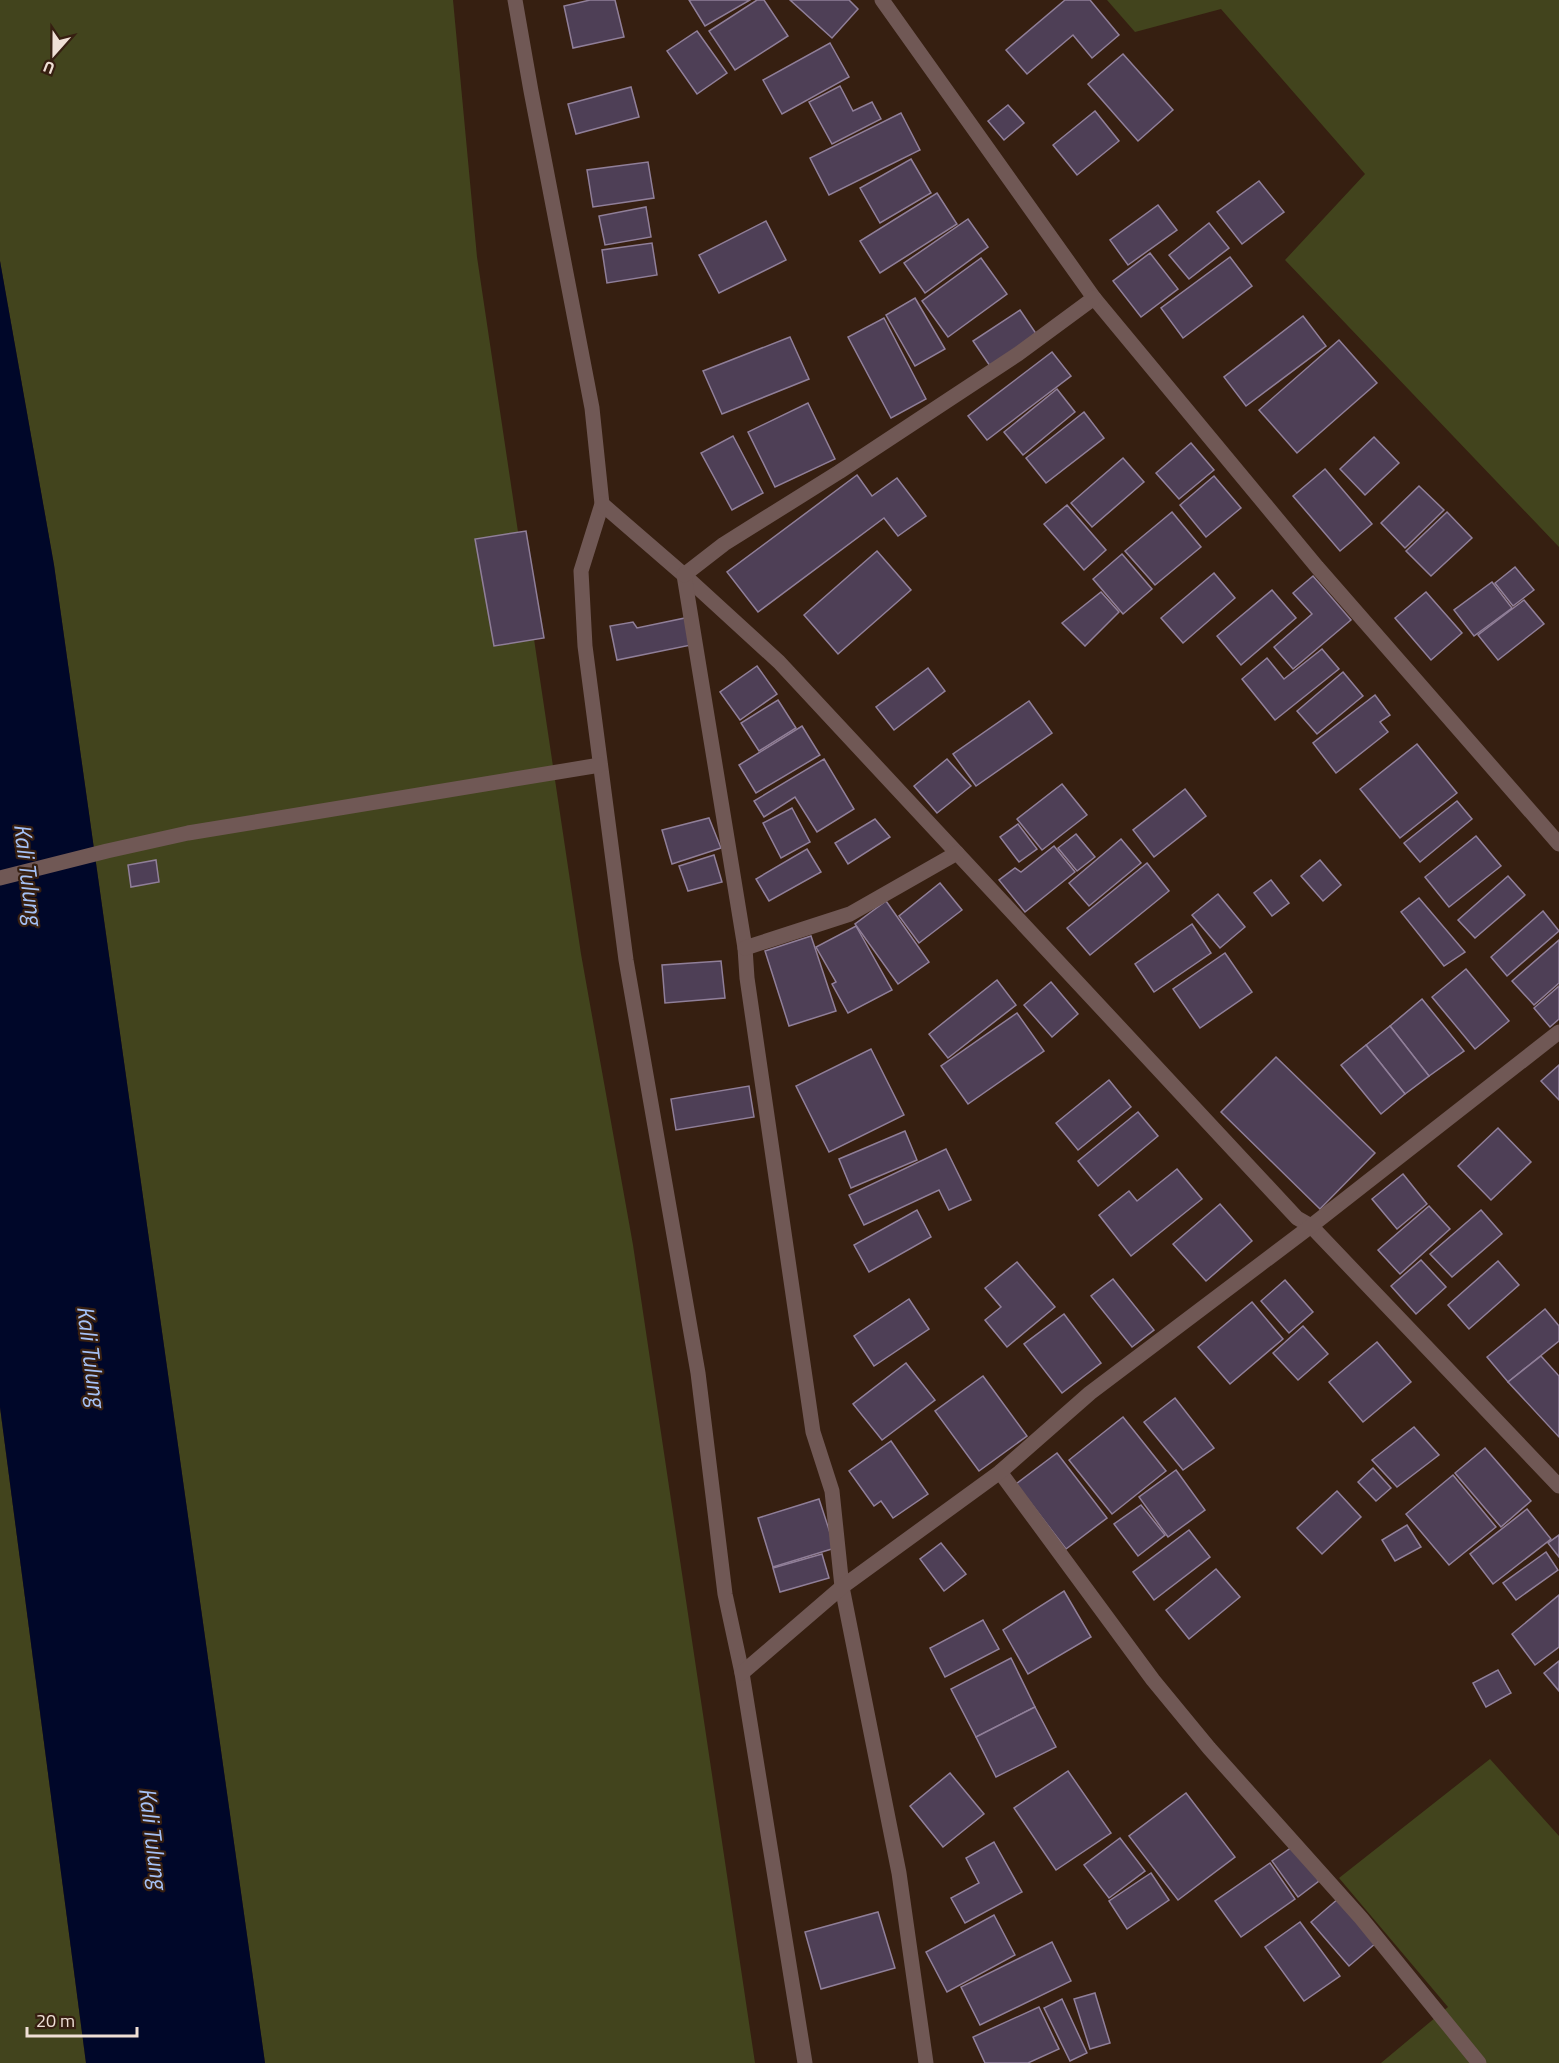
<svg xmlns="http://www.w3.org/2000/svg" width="1559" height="2063" viewBox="0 0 1559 2063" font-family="'Titillium Web',sans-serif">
  <rect width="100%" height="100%" fill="#361f11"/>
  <g fill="#42441d">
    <path d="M0,0H453L477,257L581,954L633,1245L755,2063H265L54,565L0,261Z"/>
    <path d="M1107,0H1559V547L1285,260L1365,174L1221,9L1135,32Z"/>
    <path d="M0,1407L86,2063H0Z"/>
    <path d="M1490,1759L1559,1836V2063H1381L1448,2007L1339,1878Z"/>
  </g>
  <path fill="#000729" d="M0,261L54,565L265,2063H86L0,1407Z"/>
  <g fill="#4e3f56" stroke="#907f99" stroke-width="1.5">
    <path d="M590,0H615L624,37L573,48L564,6Z"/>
    <path d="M689,0H750L705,26Z"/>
    <path d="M757,0H764L788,36L735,70L709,31Z"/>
    <path d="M790,0H849L858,9L832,38Z"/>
    <path d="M1065,0H1090L1119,35L1092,58L1073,35L1027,74L1006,50Z"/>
    <path d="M697,31L727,73L697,94L667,51Z"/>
    <path d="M830,43L849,77L782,114L763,80Z"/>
    <path d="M1123,54L1173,110L1138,141L1088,84Z"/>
    <path d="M840,86L853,111L872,102L881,119L832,144L809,102Z"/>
    <path d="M631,87L639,117L576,134L568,104Z"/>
    <path d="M1008,105L1024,123L1004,140L988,121Z"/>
    <path d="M1095,111L1119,141L1077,175L1053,145Z"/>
    <path d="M901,113L920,150L829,195L810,158Z"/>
    <path d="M911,159L931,193L880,223L860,188Z"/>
    <path d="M648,162L654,198L593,207L587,170Z"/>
    <path d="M1259,181L1284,212L1242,244L1217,212Z"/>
    <path d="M937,193L957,224L880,273L860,241Z"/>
    <path d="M1158,205L1177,230L1128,265L1110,240Z"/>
    <path d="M646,207L651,237L605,245L599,216Z"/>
    <path d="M968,219L988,247L925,293L904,263Z"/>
    <path d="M766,221L786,260L719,293L699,255Z"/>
    <path d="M1209,223L1229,248L1189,279L1169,255Z"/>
    <path d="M652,243L657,275L607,283L602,250Z"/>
    <path d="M1150,253L1178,289L1141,317L1113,281Z"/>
    <path d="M1230,257L1252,286L1183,338L1161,308Z"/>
    <path d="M981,258L1007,294L948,337L922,301Z"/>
    <path d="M915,298L945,349L915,366L886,315Z"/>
    <path d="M1020,310L1037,335L990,366L973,341Z"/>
    <path d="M1303,316L1326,346L1246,406L1224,377Z"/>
    <path d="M884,318L926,399L891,418L848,337Z"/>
    <path d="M790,337L809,379L722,414L703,371Z"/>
    <path d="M1339,340L1377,383L1297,453L1259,410Z"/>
    <path d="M1052,352L1071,376L987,440L968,416Z"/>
    <path d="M1057,389L1075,412L1023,455L1004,432Z"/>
    <path d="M808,403L835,459L775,487L748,432Z"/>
    <path d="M1084,412L1104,438L1046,483L1026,458Z"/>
    <path d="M733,436L763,493L732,510L701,453Z"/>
    <path d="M1374,437L1399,463L1365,495L1340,469Z"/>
    <path d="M1191,443L1214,470L1179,499L1156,473Z"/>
    <path d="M1123,458L1144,482L1092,527L1071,503Z"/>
    <path d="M1325,469L1372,524L1340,551L1293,496Z"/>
    <path d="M857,475L872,496L897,478L926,516L898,536L884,518L758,612L727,572Z"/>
    <path d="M1214,476L1241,508L1206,537L1180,505Z"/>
    <path d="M1419,486L1444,510L1405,548L1381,523Z"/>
    <path d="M1067,505L1106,550L1084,570L1044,524Z"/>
    <path d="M1172,512L1201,547L1155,585L1125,551Z"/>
    <path d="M1447,512L1472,538L1431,576L1406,551Z"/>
    <path d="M526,531L544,638L494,646L475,539Z"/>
    <path d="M877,551L911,590L838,654L804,615Z"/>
    <path d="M1122,554L1152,589L1123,614L1093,579Z"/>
    <path d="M1515,567L1534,590L1513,606L1495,583Z"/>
    <path d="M1214,573L1235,598L1183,643L1161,618Z"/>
    <path d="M1313,576L1351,620L1293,669L1274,647L1312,614L1293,593Z"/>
    <path d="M1492,582L1512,608L1474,636L1454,610Z"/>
    <path d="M1272,590L1296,618L1241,665L1217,636Z"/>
    <path d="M1101,592L1119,612L1085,646L1062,623Z"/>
    <path d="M1426,592L1462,633L1431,660L1395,618Z"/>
    <path d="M1524,600L1544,624L1498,660L1478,635Z"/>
    <path d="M685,618L691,645L617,660L610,626L633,622L637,628Z"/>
    <path d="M1322,649L1339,669L1275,720L1242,679L1267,658L1284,679Z"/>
    <path d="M757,666L777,694L740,720L720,692Z"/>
    <path d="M928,668L945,691L894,730L876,707Z"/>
    <path d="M1343,672L1363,696L1317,734L1297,711Z"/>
    <path d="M1375,695L1390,715L1380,722L1388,732L1336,773L1313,743Z"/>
    <path d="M778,700L796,728L759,751L741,723Z"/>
    <path d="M1029,701L1052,733L976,786L953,754Z"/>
    <path d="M802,726L820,755L756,793L739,765Z"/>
    <path d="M1417,744L1457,793L1400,838L1360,789Z"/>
    <path d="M824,759L854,809L817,832L795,797L764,817L754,801Z"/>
    <path d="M947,759L971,786L937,813L914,786Z"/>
    <path d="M1062,784L1087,815L1042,850L1017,819Z"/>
    <path d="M1185,789L1206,816L1154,857L1133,830Z"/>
    <path d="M1457,801L1472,819L1420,862L1404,843Z"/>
    <path d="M792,808L810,842L781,858L763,823Z"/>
    <path d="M709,818L721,848L672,864L662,830Z"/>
    <path d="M875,819L890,837L848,864L835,843Z"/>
    <path d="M1018,824L1037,849L1019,862L1000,837Z"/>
    <path d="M1076,834L1095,857L1077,871L1058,848Z"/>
    <path d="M1476,836L1501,866L1449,907L1425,877Z"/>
    <path d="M1121,839L1141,863L1089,906L1069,883Z"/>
    <path d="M1054,846L1075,872L1025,912L999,880L1015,868L1021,872Z"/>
    <path d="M807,849L821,872L769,901L756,879Z"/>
    <path d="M714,855L722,882L688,891L679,866Z"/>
    <path d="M156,860L159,882L131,887L128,865Z"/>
    <path d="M1320,860L1341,885L1323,901L1301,876Z"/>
    <path d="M1147,863L1169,891L1090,955L1067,928Z"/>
    <path d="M1508,876L1525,895L1475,938L1458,920Z"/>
    <path d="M1271,880L1289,903L1272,916L1254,893Z"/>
    <path d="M940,883L962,910L919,943L899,916Z"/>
    <path d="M1218,894L1245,927L1220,948L1192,915Z"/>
    <path d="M1419,898L1465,952L1444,966L1401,912Z"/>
    <path d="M886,901L929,962L898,984L855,924Z"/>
    <path d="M1543,911L1559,931L1507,976L1491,957Z"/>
    <path d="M1192,924L1211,953L1154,992L1135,964Z"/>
    <path d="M856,926L892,990L848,1013L832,984L836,982L816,947Z"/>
    <path d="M811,936L836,1011L789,1026L765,951Z"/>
    <path d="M1559,940V983L1534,1005L1512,981Z"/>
    <path d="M1225,953L1252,992L1200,1028L1173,989Z"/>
    <path d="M721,961L725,998L665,1003L662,965Z"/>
    <path d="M1466,969L1509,1021L1475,1049L1432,997Z"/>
    <path d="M997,980L1016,1005L948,1058L929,1034Z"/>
    <path d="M1051,982L1078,1014L1052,1037L1024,1005Z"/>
    <path d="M1559,986V1019L1550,1027L1534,1008Z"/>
    <path d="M1422,999L1464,1051L1429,1076L1390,1026Z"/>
    <path d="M1017,1013L1044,1051L968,1104L941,1066Z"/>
    <path d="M1390,1026L1429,1076L1405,1094L1366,1045Z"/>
    <path d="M1366,1045L1405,1094L1381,1114L1341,1065Z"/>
    <path d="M871,1049L904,1115L829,1152L796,1086Z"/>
    <path d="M1276,1057L1375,1153L1320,1209L1221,1112Z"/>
    <path d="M1559,1065V1100L1541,1081Z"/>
    <path d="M1109,1080L1131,1107L1078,1150L1056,1123Z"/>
    <path d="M749,1086L754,1117L676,1130L671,1099Z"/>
    <path d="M1138,1112L1158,1136L1098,1186L1078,1161Z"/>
    <path d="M1498,1128L1531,1162L1491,1200L1458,1166Z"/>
    <path d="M905,1131L917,1160L851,1188L839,1159Z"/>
    <path d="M946,1149L971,1200L949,1210L939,1190L864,1225L849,1195Z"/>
    <path d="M1177,1169L1202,1199L1131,1256L1099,1215L1129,1191L1137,1201Z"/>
    <path d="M1403,1174L1427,1204L1397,1229L1372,1199Z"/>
    <path d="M1220,1204L1252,1241L1206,1281L1173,1244Z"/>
    <path d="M1429,1206L1450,1229L1400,1274L1378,1250Z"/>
    <path d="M917,1210L931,1237L869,1272L854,1245Z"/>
    <path d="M1481,1210L1502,1234L1452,1277L1430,1254Z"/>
    <path d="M1421,1260L1446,1287L1416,1314L1391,1286Z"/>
    <path d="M1498,1261L1519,1285L1469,1329L1448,1305Z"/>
    <path d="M1017,1262L1055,1307L1007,1347L985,1320L1001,1307L985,1288Z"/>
    <path d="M1113,1279L1154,1330L1132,1347L1091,1296Z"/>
    <path d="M1285,1280L1313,1312L1289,1333L1261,1301Z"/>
    <path d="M909,1299L929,1329L874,1366L854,1336Z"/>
    <path d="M1252,1302L1283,1339L1230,1384L1198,1347Z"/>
    <path d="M1545,1309L1559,1326V1341L1508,1382L1487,1357Z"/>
    <path d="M1064,1314L1101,1363L1062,1393L1024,1344Z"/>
    <path d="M1303,1326L1328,1354L1298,1380L1273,1353Z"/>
    <path d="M1377,1342L1411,1382L1363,1422L1329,1382Z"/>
    <path d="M1541,1356L1559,1376V1437L1508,1382Z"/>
    <path d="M906,1363L935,1400L882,1440L853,1404Z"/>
    <path d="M983,1376L1027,1436L979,1471L935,1411Z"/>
    <path d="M1175,1398L1214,1448L1183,1470L1144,1422Z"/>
    <path d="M1123,1417L1166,1471L1112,1514L1069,1460Z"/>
    <path d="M1414,1427L1439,1455L1397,1487L1372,1460Z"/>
    <path d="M891,1441L928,1494L893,1518L881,1501L874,1506L849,1471Z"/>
    <path d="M1485,1448L1531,1501L1501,1527L1455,1473Z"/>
    <path d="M1057,1453L1107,1518L1066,1549L1016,1484Z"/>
    <path d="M1373,1468L1391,1488L1376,1501L1358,1482Z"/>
    <path d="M1176,1470L1205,1510L1168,1537L1139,1497Z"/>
    <path d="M1453,1475L1496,1527L1449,1565L1406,1514Z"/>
    <path d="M1337,1491L1361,1517L1322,1554L1297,1528Z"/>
    <path d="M819,1499L835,1548L773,1567L758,1518Z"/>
    <path d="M1141,1505L1165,1535L1138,1556L1114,1524Z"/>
    <path d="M1527,1509L1551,1539L1493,1584L1470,1554Z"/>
    <path d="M1407,1525L1421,1547L1395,1561L1382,1540Z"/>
    <path d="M1189,1530L1210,1557L1154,1600L1133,1572Z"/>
    <path d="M1559,1535V1557L1548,1543Z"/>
    <path d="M941,1543L966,1574L944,1591L920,1559Z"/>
    <path d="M1546,1552L1558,1570L1516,1600L1503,1583Z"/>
    <path d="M822,1554L829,1578L780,1592L773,1568Z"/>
    <path d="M1216,1569L1240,1597L1189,1639L1166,1610Z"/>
    <path d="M1064,1591L1091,1637L1028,1674L1003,1630Z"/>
    <path d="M1559,1595V1647L1535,1665L1512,1634Z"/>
    <path d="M983,1620L999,1649L945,1677L930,1648Z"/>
    <path d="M1011,1658L1035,1707L976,1737L951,1689Z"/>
    <path d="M1559,1661V1691L1544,1673Z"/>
    <path d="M1498,1670L1511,1693L1486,1707L1473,1683Z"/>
    <path d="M1035,1707L1056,1747L996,1777L976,1737Z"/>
    <path d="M1068,1771L1111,1833L1056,1870L1014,1808Z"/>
    <path d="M950,1773L984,1814L943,1847L910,1806Z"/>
    <path d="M1186,1793L1235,1857L1178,1900L1129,1836Z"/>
    <path d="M1120,1838L1145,1871L1109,1898L1084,1865Z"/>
    <path d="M994,1842L1022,1892L965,1923L951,1898L979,1883L966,1858Z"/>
    <path d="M1295,1845L1319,1881L1298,1897L1272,1861Z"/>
    <path d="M1270,1863L1295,1899L1241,1937L1215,1901Z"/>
    <path d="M1151,1873L1169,1900L1127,1929L1109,1901Z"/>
    <path d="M1338,1899L1376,1943L1349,1966L1311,1922Z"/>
    <path d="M878,1912L895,1968L821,1989L805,1932Z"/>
    <path d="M994,1915L1015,1955L947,1992L926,1952Z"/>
    <path d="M1300,1922L1340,1976L1304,2001L1265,1947Z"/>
    <path d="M1052,1942L1071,1981L980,2025L961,1987Z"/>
    <path d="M1095,1993L1110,2043L1090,2049L1074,1999Z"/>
    <path d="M1062,1999L1087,2053L1070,2061L1044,2008Z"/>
    <path d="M1039,2007L1059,2049L1028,2063H985L973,2037Z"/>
  </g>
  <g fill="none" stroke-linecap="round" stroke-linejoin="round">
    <g stroke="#705855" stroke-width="15">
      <path d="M515,0L531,91L592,408L602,504L581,571L585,646L626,960L698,1373L725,1594L742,1673L805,2063"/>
      <path d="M882,0L1094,298L1317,567L1559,844"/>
      <path d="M602,504L684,575L779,662L1297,1218L1311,1226L1559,1486"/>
      <path d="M684,575L745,948L747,978L813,1432L832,1491L842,1587L899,1873L926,2063"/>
      <path d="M684,575L724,544L839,472L1018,354L1094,298"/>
      <path d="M0,878L107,851L188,833L600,765"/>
      <path d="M745,948L850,914L957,853"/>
      <path d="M1000,1472L1153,1680L1209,1748L1361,1918L1479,2063"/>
      <path d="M742,1673L842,1587L1000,1472L1090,1393L1311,1226L1559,1032"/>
    </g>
  </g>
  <g text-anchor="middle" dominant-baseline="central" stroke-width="4.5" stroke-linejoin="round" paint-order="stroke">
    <g font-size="24" font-style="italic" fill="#a6c2f7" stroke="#361f11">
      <text transform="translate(29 874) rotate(83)">Kali Tulung</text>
      <text transform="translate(92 1356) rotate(83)">Kali Tulung</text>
      <text transform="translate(154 1838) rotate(83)">Kali Tulung</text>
    </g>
  </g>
  <g transform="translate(54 54) rotate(201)" stroke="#361f11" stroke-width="4.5" paint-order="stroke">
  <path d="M0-4.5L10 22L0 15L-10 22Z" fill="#efdfd6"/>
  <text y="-9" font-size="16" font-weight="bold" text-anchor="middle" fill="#efdfd6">U</text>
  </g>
  <path d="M27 2027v9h110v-9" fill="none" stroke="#efdfd6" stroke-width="3"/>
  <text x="36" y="2027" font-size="18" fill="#efdfd6" stroke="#361f11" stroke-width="4.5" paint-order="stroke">20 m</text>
</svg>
